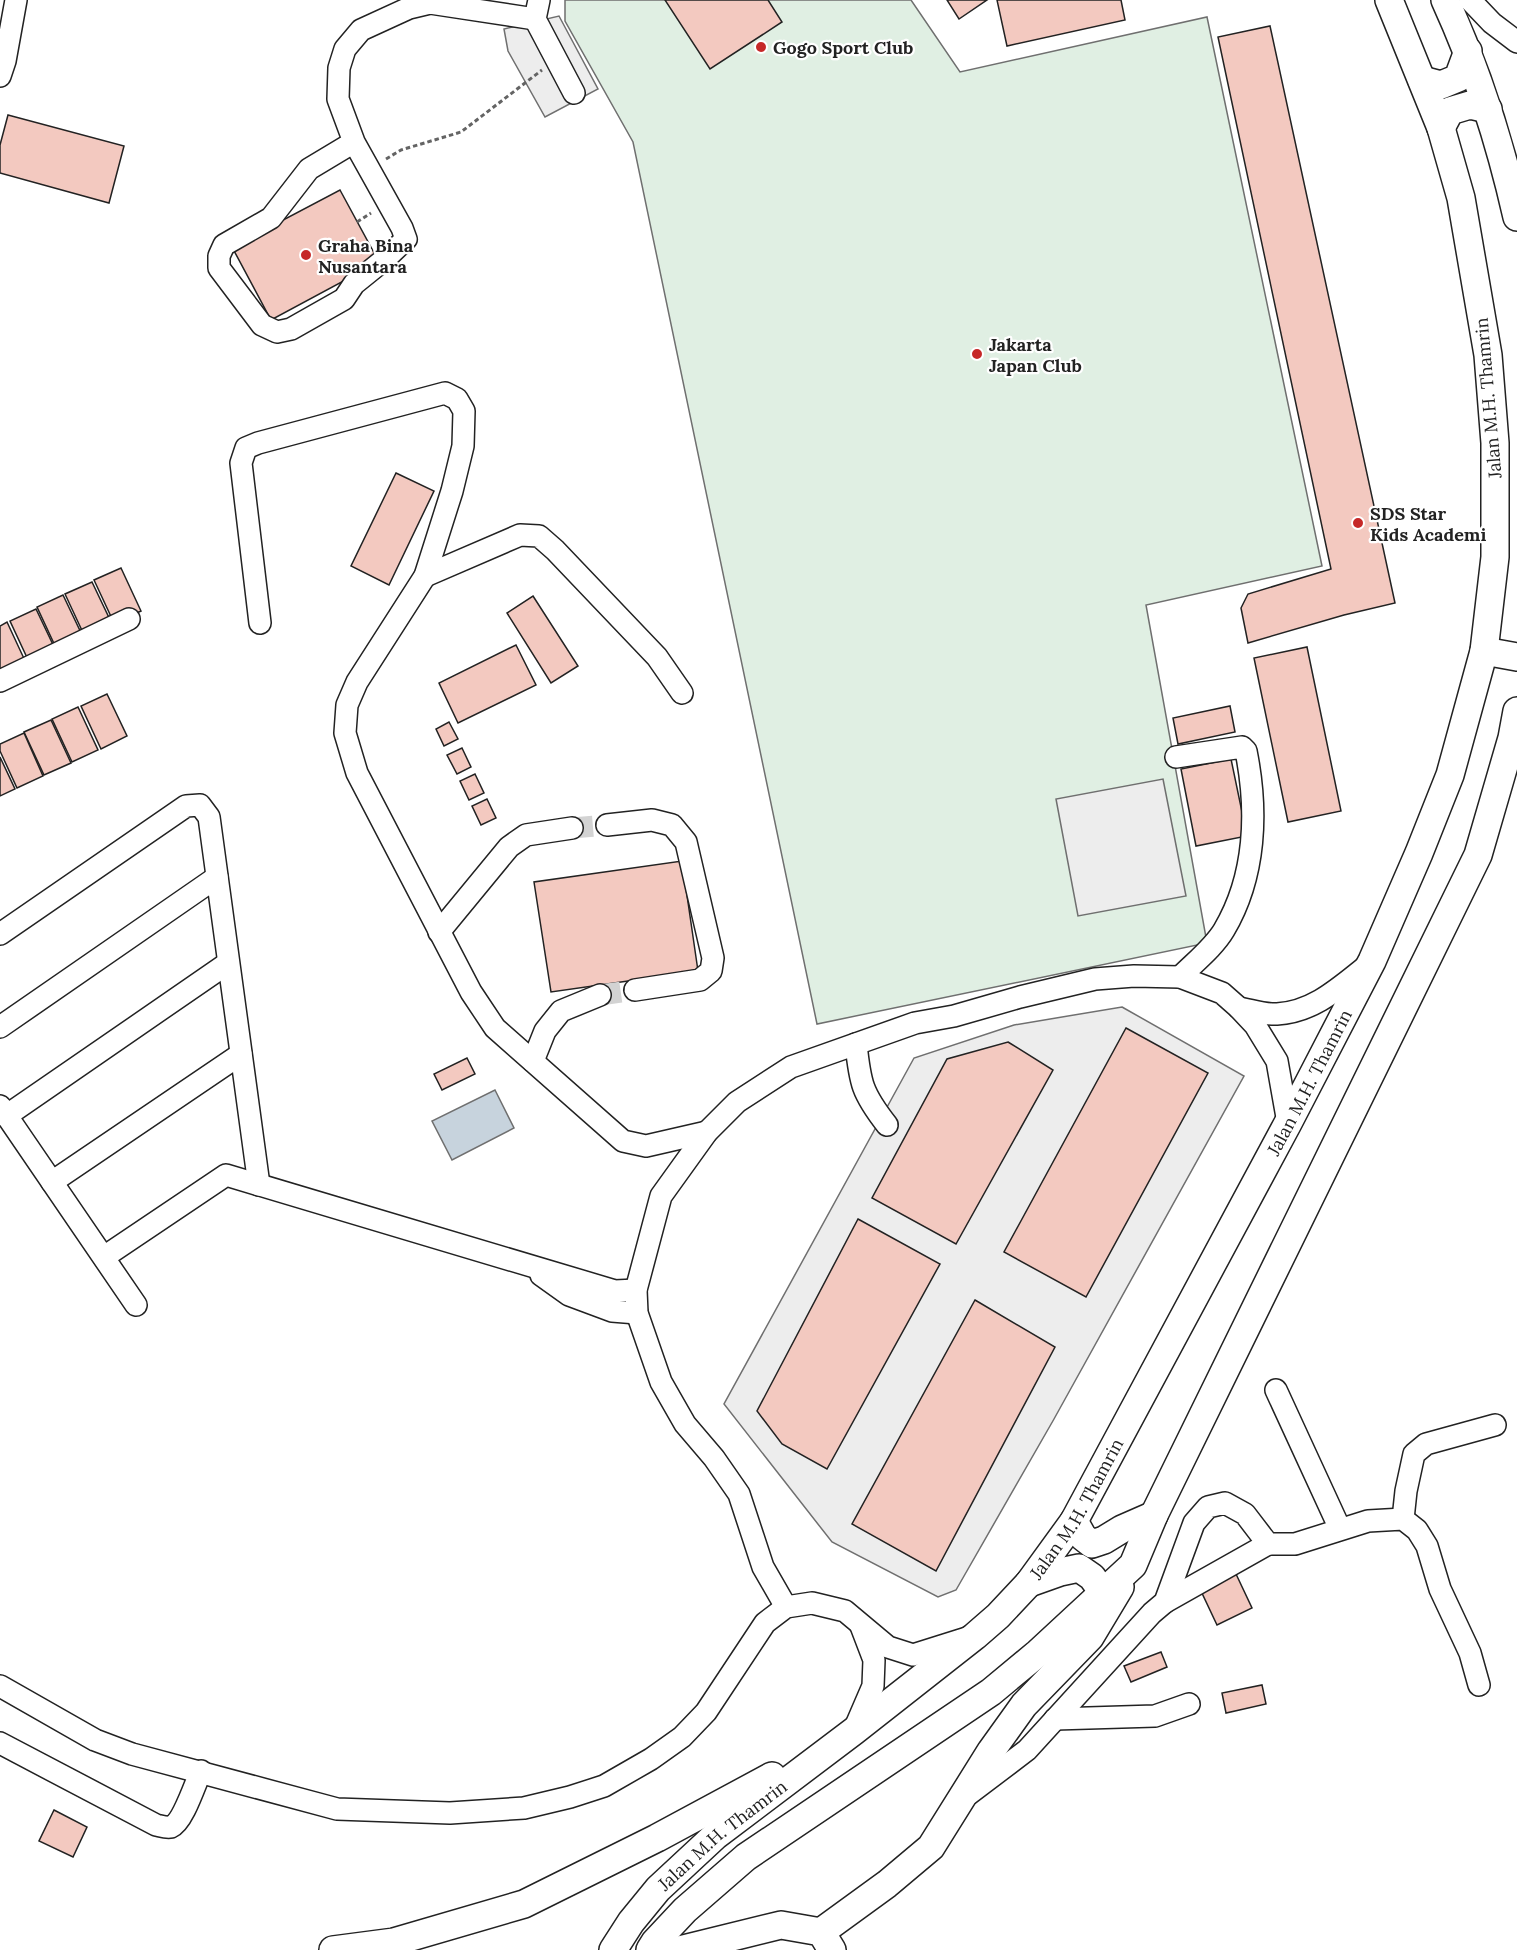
<svg xmlns="http://www.w3.org/2000/svg" width="1517" height="1950" viewBox="0 0 1517 1950" font-family="Lora,serif">
  <rect width="100%" height="100%" fill="#fff"/>
  <path fill="#e0efe3" stroke="#6f6f6f" stroke-width="1.5" d="M565,0H911L960,72L1207,17L1322,566L1146,605L1207,943L817,1024L633,142L565,21Z"/>
  <g fill="#ededed" stroke="#6f6f6f" stroke-width="1.5">
    <path d="M559,16L598,89L545,117L508,51L504,29Z"/>
    <path d="M1163,779L1186,896L1078,916L1056,799Z"/>
    <path d="M1122,1007L1244,1076L1054,1419L956,1590L938,1597L832,1542L724,1404L914,1058L1014,1025Z"/>
  </g>
  <path fill="#c7d3dd" stroke="#6f6f6f" stroke-width="1.5" d="M495,1090L514,1128L452,1160L432,1121Z"/>
  <g fill="#f3c9c0" stroke="#222" stroke-width="1.5">
    <path d="M665,0H768L782,22L710,69Z"/>
    <path d="M947,0H987L959,19Z"/>
    <path d="M997,0H1121L1125,20L1007,46Z"/>
    <path d="M1270,26L1395,603L1344,615L1248,643L1241,608L1248,594L1331,569L1218,37Z"/>
    <path d="M8,115L124,146L109,203L0,173V145Z"/>
    <path d="M340,190L379,262L271,320L232,247Z"/>
    <path d="M396,473L434,491L389,585L351,566Z"/>
    <path d="M121,568L141,611L114,623L94,580Z"/>
    <path d="M92,582L112,624L85,637L65,594Z"/>
    <path d="M63,595L83,637L57,650L37,607Z"/>
    <path d="M533,596L578,666L551,683L507,613Z"/>
    <path d="M36,609L56,651L30,664L10,621Z"/>
    <path d="M7,622L27,665L0,677V626Z"/>
    <path d="M516,645L536,685L458,723L439,683Z"/>
    <path d="M1307,647L1341,811L1288,822L1254,658Z"/>
    <path d="M107,694L127,736L101,749L81,706Z"/>
    <path d="M1230,706L1235,732L1178,744L1173,718Z"/>
    <path d="M78,707L98,750L72,762L52,719Z"/>
    <path d="M51,720L71,763L44,775L24,732Z"/>
    <path d="M449,722L458,739L444,746L436,729Z"/>
    <path d="M24,733L43,776L17,788L0,751V744Z"/>
    <path d="M462,748L471,767L457,774L447,755Z"/>
    <path d="M0,757L15,789L0,796Z"/>
    <path d="M1231,759L1247,836L1196,846L1181,769Z"/>
    <path d="M475,774L484,793L469,800L460,781Z"/>
    <path d="M487,799L496,818L481,825L472,806Z"/>
    <path d="M682,861L698,971L551,992L534,882Z"/>
    <path d="M1126,1028L1208,1073L1086,1297L1004,1252Z"/>
    <path d="M1008,1042L1053,1070L956,1244L872,1198L947,1059Z"/>
    <path d="M467,1058L475,1074L442,1090L434,1074Z"/>
    <path d="M858,1219L940,1264L827,1469L782,1444L757,1411Z"/>
    <path d="M975,1300L1055,1347L936,1571L852,1524Z"/>
    <path d="M1236,1574L1252,1608L1217,1625L1201,1591Z"/>
    <path d="M1161,1652L1167,1667L1131,1682L1124,1666Z"/>
    <path d="M1262,1685L1266,1704L1226,1713L1222,1693Z"/>
    <path d="M54,1810L87,1827L73,1857L39,1841Z"/>
  </g>
  <g fill="none" stroke-linecap="round" stroke-linejoin="round">
    <g stroke="#d3d3d3" stroke-width="21" stroke-dasharray="21 10" stroke-linecap="butt">
      <path d="M572,828L607,825"/>
      <path d="M600,995L635,990"/>
    </g>
    <g stroke="#222" stroke-width="24">
      <g id="minor">
        <path d="M539,0L535,19L574,93"/>
        <path d="M1470,0L1492,23L1517,42"/>
        <path d="M0,76L5,61L16,0"/>
        <path d="M354,142L309,169L271,218L224,245L219,256V268L262,325L277,332L291,329L344,299L354,284L385,259L406,239L402,228L354,142L338,99L339,68L345,49L361,30L409,8L430,3L535,19"/>
        <path d="M425,576L520,535L539,536L555,550L657,657L682,693"/>
        <path d="M260,623L241,463L246,448L258,443L445,393L457,399L464,411L463,446L452,491L425,576L357,682L347,705L345,733L357,773L471,992L495,1028L623,1141L646,1146L707,1132"/>
        <path d="M0,681L129,619"/>
        <path d="M1176,757L1242,747L1246,751C1258,811 1256,876 1224,930C1214,947 1195,962 1180,977"/>
        <path d="M607,825L652,820L672,825L686,842L713,958L711,971L700,980L635,990"/>
        <path d="M439,932L509,847L526,835L572,828"/>
        <path d="M0,934L186,806L200,805L209,817L259,1185"/>
        <path d="M1239,1008C1251,1010 1265,1015 1277,1014C1314,1012 1340,987 1368,965"/>
        <path d="M0,1027L217,877"/>
        <path d="M856,1044C860,1083 862,1093 887,1125"/>
        <path d="M533,1061L545,1031L561,1011L600,995"/>
        <path d="M0,1106L136,1305"/>
        <path d="M6,1116L228,963"/>
        <path d="M52,1182L241,1054"/>
        <path d="M104,1257L226,1175L615,1291L636,1290"/>
        <path d="M541,1275L569,1295L612,1311L637,1313"/>
        <path d="M1276,1390L1340,1529"/>
        <path d="M1403,1519L1406,1491L1414,1454L1426,1444L1495,1425"/>
        <path d="M1165,1602L1268,1544"/>
        <path d="M786,1607L763,1567L739,1494L714,1458L685,1424L661,1382L637,1313L636,1290L661,1196L707,1132L737,1102L791,1067L915,1023L954,1016L1020,997L1095,979L1134,976L1180,977L1222,993L1239,1008L1255,1025L1277,1061L1288,1123"/>
        <path d="M0,1686L95,1740L132,1754L337,1809L450,1813L524,1808L570,1797L604,1786L651,1759L682,1737L706,1712L765,1623L786,1607L812,1603L845,1611L888,1647L913,1655L967,1638"/>
        <path d="M1055,1719L1155,1716L1189,1704"/>
        <path d="M854,1730L873,1686L874,1660L861,1626"/>
        <path d="M0,1743L156,1825C161,1826 166,1828 171,1827C183,1822 195,1784 201,1771"/>
        <path d="M969,1794L1027,1750L1152,1613L1165,1602L1194,1523L1208,1507L1225,1503L1245,1514L1268,1544H1295L1368,1521L1403,1519L1417,1530L1427,1546L1440,1589L1470,1653L1479,1685"/>
      </g>
    </g>
    <g stroke="#222" stroke-width="30">
      <g id="major">
        <path d="M1445,0C1477,70 1500,142 1517,217"/>
        <path d="M1422,80L1441,85L1458,78L1468,51"/>
        <path d="M1441,128L1450,111L1470,105L1488,109"/>
        <path d="M1484,651L1517,657"/>
        <path d="M1074,1521L1083,1537L1092,1544L1104,1540L1122,1529L1154,1515"/>
        <path d="M1029,1583L1060,1572L1079,1568L1092,1577L1102,1591"/>
        <path d="M821,1932L887,1884L931,1847L991,1751L1024,1705L1090,1637L1120,1587"/>
        <path d="M333,1950L394,1942L524,1904L657,1838L772,1776"/>
        <path id="s1" d="M613,1950L631,1922L658,1889L715,1836L854,1731L975,1636L998,1616L1029,1583L1074,1521L1288,1123L1372,961L1419,853L1450,775L1484,651L1495,557V443L1488,355L1461,198L1441,128L1389,0"/>
        <path d="M650,1950L655,1942L685,1910L746,1857L991,1692L1038,1653L1133,1565L1154,1515L1478,855L1512,738L1517,711"/>
        <path d="M679,1950L781,1925L821,1932L832,1950"/>
      </g>
    </g>
    <g stroke="#646464" stroke-width="3" stroke-dasharray="4.5 3" stroke-linecap="butt">
      <path d="M386,159L401,150L461,132L542,70"/>
      <path d="M357,222L371,213"/>
    </g>
    <use href="#minor" stroke="#fff" stroke-width="21"/>
    <use href="#major" stroke="#fff" stroke-width="27"/>
  </g>
  <g fill="#c62828" stroke="#fff" stroke-width="2">
    <circle cx="761" cy="47" r="6"/>
    <circle cx="306" cy="255" r="6"/>
    <circle cx="977" cy="354" r="6"/>
    <circle cx="1358" cy="523" r="6"/>
  </g>
  <g text-anchor="middle" dominant-baseline="central" stroke-width="4.5" stroke-linejoin="round" paint-order="stroke">
    <g font-size="18" font-weight="bold" fill="#222" stroke="#fff" text-anchor="start">
      <text x="773" y="47">Gogo Sport Club</text>
      <text x="318" y="245">Graha Bina<tspan x="318" dy="21">Nusantara</tspan></text>
      <text x="989" y="344">Jakarta<tspan x="989" dy="21">Japan Club</tspan></text>
      <text x="1370" y="513">SDS Star<tspan x="1370" dy="21">Kids Academi</tspan></text>
    </g>
    <g font-size="18" fill="#222" stroke="#fff">
      <text transform="translate(1488 398) rotate(-95)">Jalan M.H. Thamrin</text>
      <text stroke="none"><textPath href="#s1" startOffset="1132">Jalan M.H. Thamrin</textPath></text>
      <text stroke="none"><textPath href="#s1" startOffset="646">Jalan M.H. Thamrin</textPath></text>
      <text stroke="none"><textPath href="#s1" startOffset="160">Jalan M.H. Thamrin</textPath></text>
    </g>
  </g>
</svg>
